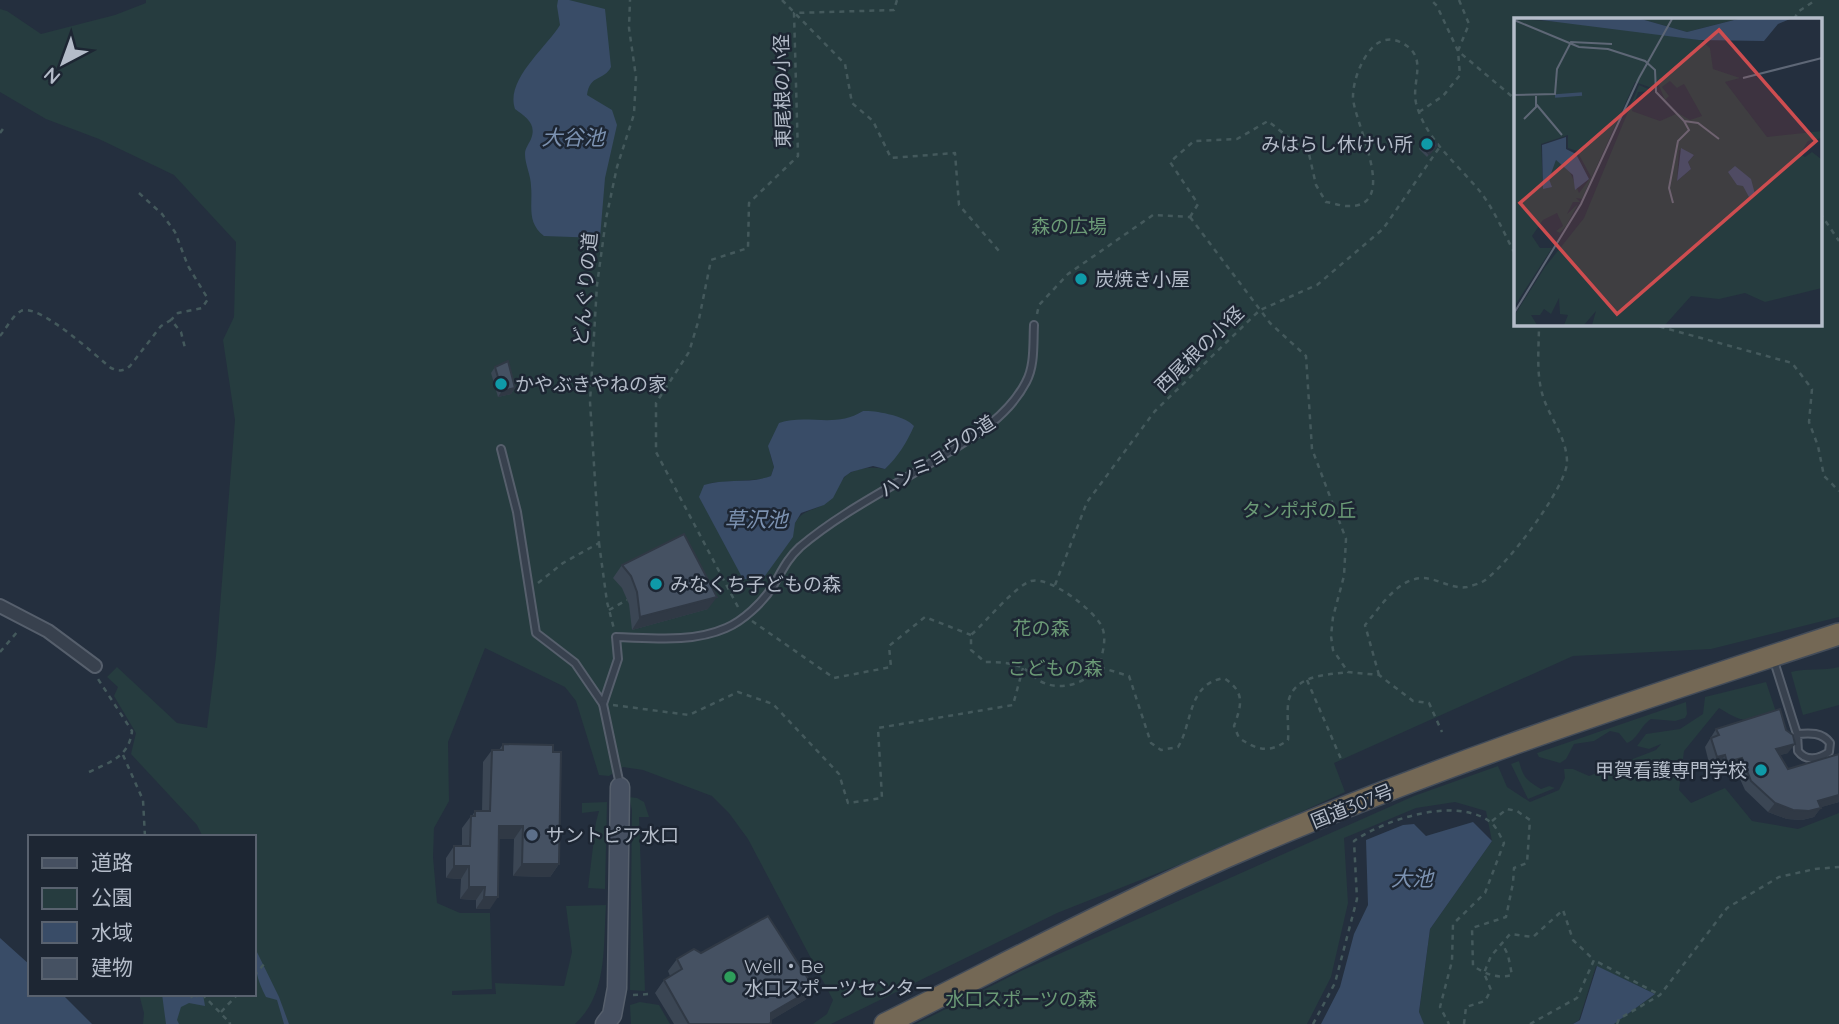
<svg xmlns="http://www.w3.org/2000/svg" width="1839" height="1024" viewBox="0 0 1839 1024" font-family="Quicksand,'Noto Sans JP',sans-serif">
  <rect width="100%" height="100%" fill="#242f3e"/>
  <g fill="#263c3f" fill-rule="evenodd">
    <path d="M146,0H1839V617L1711,649L1573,656L1334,763L1345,792L1224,847L1057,913L831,1024H813L827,1014L833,1000L748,839L729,813L712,796L643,770L623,767L609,776L599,775L576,701L565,687L485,648L448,742L449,801L434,828L433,857L437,903L460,913H490L492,989L452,991V995L496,994L495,983L564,986L572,952L566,906L606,905C603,947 608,994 575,1024H143L144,1013L139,994H254V837H203L197,825L131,754L136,733L114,696L118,687L107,677L117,667L177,723L207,728L216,656L235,420L223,340L234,317L236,242L174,175L99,139L46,119L0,92V9L7,11L41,34L115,15L146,3ZM1515,19H1820V324H1515ZM863,411L873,413L898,454L885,469C874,467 863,467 852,472C840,476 838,493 827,502C816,511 802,509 795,523L710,483L764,479L771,476L774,467L770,454L823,422L852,418Z"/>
    <path d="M1839,667V705L1803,715L1791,672C1807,668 1823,671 1839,667Z"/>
    <path d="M1766,682L1777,715C1747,722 1745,724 1719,708L1684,751L1679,790L1691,803L1725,788L1752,821L1798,829L1839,813V1024H1614L1655,994L1596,966L1579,1020L1573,1024H1424L1419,1013L1430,929L1492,841L1486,811L1455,802L1416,808L1344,838L1348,903L1331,977L1307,1024H916L1023,970L1414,796L1498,766L1507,787L1530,802L1559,790L1565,778L1564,769H1573L1589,776L1656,750L1661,744L1649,749L1637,746L1646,734L1680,729L1703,714L1705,697Z"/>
    <path d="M1686,702L1687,714L1685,718L1675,721L1651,719C1641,725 1637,740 1627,743L1619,733L1610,731L1594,741L1574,744L1566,759L1560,763L1539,757L1537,753Z"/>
    <path d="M1519,761C1523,777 1526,780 1541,789L1549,786L1555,788L1528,799L1511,764Z"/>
    <path d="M629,797L637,798L644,802L649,817H639L645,991L630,990L632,810Z"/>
    <path d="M607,802L605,889L588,888L596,822L599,811L582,813V803Z"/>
    <path d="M640,1002L659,1005L670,1024H631L630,1005Z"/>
  </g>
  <g fill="#394c67">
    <path d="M558,0H569L605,9L611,67C604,81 590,74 587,95L612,110L617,125L605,178L600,238L544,236C526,222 533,205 531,186C531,175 525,165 525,154C525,148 529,144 531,139C537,124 526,117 515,109C505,80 546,48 560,25L557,6Z"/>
    <path d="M863,411C875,410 906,416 914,426C907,442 898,457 885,469L873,466L851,472L844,477L833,498L824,505L801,513L795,523L793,537L762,580L743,579L699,497L704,485C725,478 750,484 771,476L774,467L768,446L779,423C807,413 834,429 863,411Z"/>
    <path d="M1473,822L1492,841L1430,929L1419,1012L1424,1024H1321L1340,987L1354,934L1368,905L1366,840L1403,825L1414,824L1426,836Z"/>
    <path d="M0,938L30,965V994H62L92,1024H0Z"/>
    <path d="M254,946L279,997L289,1024H284L277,1000L266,997C257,980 254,966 254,946Z"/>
    <path d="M1597,966L1655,994L1614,1024H1573L1580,1020Z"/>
    <path d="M162,994H203L205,1006L189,1003L181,1007L177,1020L179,1024H166Z"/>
  </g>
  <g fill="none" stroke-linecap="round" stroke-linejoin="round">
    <g stroke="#565f6c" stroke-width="10">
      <g id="lane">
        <path d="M501,449L517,512L536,633L575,663L603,704L618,659L616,637C652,638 692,643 726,628C743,621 763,602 773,586C782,571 787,559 800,547C840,513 890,488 934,461C968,440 1007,419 1026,382C1035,366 1033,343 1034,325"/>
        <path d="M1773,658L1797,734C1810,733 1822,732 1830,743L1829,752C1819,759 1806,762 1798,751L1797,734"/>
        <path d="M603,704L620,785"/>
      </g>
    </g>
    <g stroke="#565f6c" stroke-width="16">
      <path id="street" d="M0,606L48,631L95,666"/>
    </g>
    <g stroke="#565f6c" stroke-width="21">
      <path id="secondary" d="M605,1024L612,1015L617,988L620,787"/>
    </g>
    <g stroke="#434c59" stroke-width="24">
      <path id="highway" d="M885,1024C986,974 1086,921 1188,874C1399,778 1619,706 1839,634"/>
    </g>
    <g stroke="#44595c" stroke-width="2.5" stroke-dasharray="5 5" stroke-linecap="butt">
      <path d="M782,0L845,64L852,103L873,121L891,158L955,153L959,205L999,251"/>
      <path d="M1459,0L1469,24L1458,51L1515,99"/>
      <path d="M1794,19L1799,11L1816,0"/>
      <path d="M1419,112L1443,96L1460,75L1458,51L1437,6L1431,0"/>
      <path d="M0,133L5,126"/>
      <path d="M139,193L162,214L175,232L188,266L208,299L202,308L178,313L171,320"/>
      <path d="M1820,213L1839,241"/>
      <path d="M1190,217L1198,204L1170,162L1194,141L1237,139L1268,121L1309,154L1316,185L1326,202C1333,203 1341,206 1347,206C1402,209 1353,121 1353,97C1353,81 1361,60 1372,48C1379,40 1390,37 1400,42C1430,56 1411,80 1416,103C1425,138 1455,162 1478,189C1493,207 1504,233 1515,254"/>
      <path d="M1190,217L1270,323L1306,356L1312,449L1346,539L1344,576L1333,617L1331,636L1333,650L1348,672L1379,675L1413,701L1429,703L1442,732"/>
      <path d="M1037,314L1039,305L1068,274L1153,215L1190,217"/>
      <path d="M1650,324L1792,363L1812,389L1809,422L1818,446L1824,476L1839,491"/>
      <path d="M0,336C6,329 12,316 21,311C38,302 96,356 111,368C118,371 123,372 130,366L161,326L171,320L181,332L185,348"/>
      <path d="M599,543L607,602L614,629"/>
      <path d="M538,583L563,563L599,543L590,402L597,285L606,219L617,167L634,114L636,77L629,28L630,0"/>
      <path d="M1055,585L1087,502L1155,411L1260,310L1317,285L1383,229L1439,148"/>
      <path d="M738,607L656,452V403L689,352L699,319L711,260L748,248L749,203L798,156L794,13L894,10L897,0"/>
      <path d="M609,610L627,600"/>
      <path d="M752,621L834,678L891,667L889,646L925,617L971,635"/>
      <path d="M0,652L18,631"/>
      <path d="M1099,667C1085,684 1060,692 1040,681C1034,677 1029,671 1023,668C1011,662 998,662 985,662L971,650V635C986,622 1015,586 1031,581C1050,576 1092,609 1101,625C1108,638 1102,654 1099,667L1129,676L1151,743L1161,750L1178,747C1193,723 1187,684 1224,678C1245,692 1242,704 1234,726L1239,738C1257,750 1269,754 1288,740C1289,727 1286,711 1289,699C1297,674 1328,675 1348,672"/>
      <path d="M1379,675L1365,625C1378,610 1394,584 1415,579C1433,574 1449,590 1467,587C1471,586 1478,584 1482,582C1504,570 1567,487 1567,462C1567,437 1548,416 1542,393C1536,371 1539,346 1539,324"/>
      <path d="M1307,680L1341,759"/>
      <path d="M613,705L689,715L738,692L773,704L839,774L848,803L882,798L878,728L1013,705L1023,668"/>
      <path d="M123,755L143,800L145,837"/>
      <path d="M89,772C110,762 129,757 132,731L98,679"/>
      <path d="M1492,821L1507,809L1517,811L1530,820L1527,863L1514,868L1513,883L1506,917L1472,928L1473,966C1486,974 1496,979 1512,975L1508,955L1502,943"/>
      <path d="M254,976L264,964"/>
      <path d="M189,994L194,999L199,994"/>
      <path d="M202,994L230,1023L229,1024"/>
      <path d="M633,995L650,994"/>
      <path d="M221,1012L238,994"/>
      <path d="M1313,1024L1335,983L1357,899L1354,841C1386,819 1454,797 1489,821C1496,825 1500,836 1504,843L1485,893L1453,924L1452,961L1440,1007L1449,1024"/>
      <path d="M1464,1024L1466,1007L1485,1001L1491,990L1484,973L1491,956L1510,934L1533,937L1563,910L1573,940L1594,960"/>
      <path d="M1530,1024L1577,998L1594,960L1660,995"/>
      <path d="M1617,1024L1619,1019L1660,995L1727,908L1779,877L1815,869L1839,867"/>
    </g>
    <use href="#lane" stroke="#38414e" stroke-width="6"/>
    <use href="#street" stroke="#38414e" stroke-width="12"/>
    <use href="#secondary" stroke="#465061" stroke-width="18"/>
    <use href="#highway" stroke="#746855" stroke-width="21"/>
  </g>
  <g fill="#3b4654">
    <path d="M1437,145L1427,157L1419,149L1421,146Z"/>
    <path d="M495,367L515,388L511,394L498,397L491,373Z"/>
    <path d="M622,565L708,609L632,630L629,604L622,588L613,578Z"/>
    <path d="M1716,729L1788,753L1780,755L1788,769L1839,754V802L1821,807L1814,817L1802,820L1787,819L1768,812L1745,790L1735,768L1721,772L1719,765L1710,767L1705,747Z"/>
    <path d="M503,744L559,864L550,877L513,876L514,839H499L490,909H476V900L460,899L461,879L446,878V858L454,846H462V828L471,816H472L475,811H482L483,762L492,750H499Z"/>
    <path d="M701,953L814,988L805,1000L771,1020L770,1024H674L655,993L664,980L670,976L668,971L677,959Z"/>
  </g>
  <g fill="#303945">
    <path d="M515,388L511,394L498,397L502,391Z"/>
    <path d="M717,597L708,609L632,630L640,617Z"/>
    <path d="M1795,744L1788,753L1770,758L1776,749Z"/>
    <path d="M1725,755L1719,765L1710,767L1717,757Z"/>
    <path d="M1742,758L1735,768L1721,772L1727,762Z"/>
    <path d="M1839,795V802L1812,810L1818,801Z"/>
    <path d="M1775,803L1821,808L1814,817L1802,820L1787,819L1768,812Z"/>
    <path d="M499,826H523L514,839H491Z"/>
    <path d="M522,864H559L550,877L513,876Z"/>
    <path d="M454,866H469L461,879L446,878Z"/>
    <path d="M469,887H485L476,900L460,899Z"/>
    <path d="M484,897H498L490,909H476Z"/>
    <path d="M814,988L805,1000L765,1024L771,1013Z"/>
  </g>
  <g fill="#455162" stroke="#303945" stroke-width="2">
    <path d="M1429,137L1437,145L1429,154L1421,146Z"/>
    <path d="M508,361L515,388L502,391L495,367Z"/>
    <path d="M684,534L717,597L640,617L637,592L631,576L622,565Z"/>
    <path d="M1780,709L1786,730L1793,735L1795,744L1776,749L1788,769L1839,754V795L1818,801L1821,808L1809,811L1793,810L1775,803L1751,781L1742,758L1727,762L1725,755L1717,757L1711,738L1719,735L1716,729Z"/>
    <path d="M503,744L553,745V752H561L559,864H522L523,826H499L498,897H484L485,887H469V866H454V846H470L471,816H475V811H490L492,750H503Z"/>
    <path d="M768,916L814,988L771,1013V1023L769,1024H689L664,980L682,969L677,959L694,949L701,953Z"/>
  </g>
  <g fill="#0f9aa8" stroke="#1d2633" stroke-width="2.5">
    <circle cx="1427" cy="144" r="7"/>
    <circle cx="1081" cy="279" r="7"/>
    <circle cx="501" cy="384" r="7"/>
    <circle cx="656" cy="584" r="7"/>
    <circle cx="1761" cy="770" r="7"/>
  </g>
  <circle fill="#5c6f8a" stroke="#1d2633" stroke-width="2.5" cx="532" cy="835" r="7"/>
  <circle fill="#2e9e5b" stroke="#1d2633" stroke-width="2.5" cx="730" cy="977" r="7"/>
  <g text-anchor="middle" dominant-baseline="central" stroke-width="5" stroke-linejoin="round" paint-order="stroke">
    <g font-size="19" fill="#b4bcc9" stroke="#1d2633">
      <text transform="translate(782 91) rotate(-91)">東尾根の小径</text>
      <text transform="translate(585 289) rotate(-85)">どんぐりの道</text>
      <text transform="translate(1199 349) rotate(-44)">西尾根の小径</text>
      <text transform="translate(937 456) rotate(-33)">ハンミョウの道</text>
      <text transform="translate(1352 806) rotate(-22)">国道307号</text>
    </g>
    <g font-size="19" fill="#b4bcc9" stroke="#1d2633" text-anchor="start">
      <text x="1413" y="144" text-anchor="end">みはらし休けい所</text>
      <text x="1095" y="279">炭焼き小屋</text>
      <text x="515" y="384">かやぶきやねの家</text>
      <text x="670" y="584">みなくち子どもの森</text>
      <text x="1747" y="770" text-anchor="end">甲賀看護専門学校</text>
      <text x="546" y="835">サントピア水口</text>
      <text x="744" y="966">Well・Be<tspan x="744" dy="22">水口スポーツセンター</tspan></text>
    </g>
    <g font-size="19" fill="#6b9a76" stroke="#1d2633">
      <text x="1069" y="226">森の広場</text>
      <text x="1299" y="510">タンポポの丘</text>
      <text x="1041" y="628">花の森</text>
      <text x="1055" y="668">こどもの森</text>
      <text x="1021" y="999">水口スポーツの森</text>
    </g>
    <g font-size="21" font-style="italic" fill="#7c92b1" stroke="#1d2633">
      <text x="573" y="137">大谷池</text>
      <text x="756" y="519">草沢池</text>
      <text x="1412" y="878">大池</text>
    </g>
  </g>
  <g transform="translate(1514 18)">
    <rect width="308" height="308" fill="#242f3e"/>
    <path d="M0,1L67,5L187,22L196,30L199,51L226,60L211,64L253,119L308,113V120L294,123L286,136L291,139L298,134L307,141L308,134V270L251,284L231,275L205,281L177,278L151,307H78L82,293L70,307H50L54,297L46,296L45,280L37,296L30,291L26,297H17L23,307H0V298L31,249L70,200L125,67L139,73L124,74L118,93L146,103L164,95L176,102L188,98L170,66L163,70L156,63L148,69L155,78L151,82L143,63L138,70L121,64L68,181L62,180L66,184H59L53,196L64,186L52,208L46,215L42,213L49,208L43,195L29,202L18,218L26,230H38L0,289ZM54,117V130L63,133L77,159L65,175L53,147L42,142L29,170L27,126ZM165,132L180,137L174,144L177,151L163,163ZM127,1H224L173,14Z" fill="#263c3f" fill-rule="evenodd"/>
    <path d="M19,1H127L173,14L224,1H276L264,6L250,23L185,22ZM52,119V131L62,136L75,161L61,172L59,157L42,142L35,161L38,169L29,171L28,127ZM167,130L180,137L174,144L177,151L163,163ZM221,148L237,161L241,176L235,179L229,168L223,167L214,154Z" fill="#394c67"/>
    <path fill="none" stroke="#394c67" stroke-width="3.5" d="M41,78L68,76"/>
    <path fill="none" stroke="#5e6776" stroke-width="2" d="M0,2L65,29L94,31L131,43L141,52L142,74L170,103M229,60L308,40M0,77L41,76L43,51L57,24L98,26M22,86L48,117M10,101L22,89V78M159,185L155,170L164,123L175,112L170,103L184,105L205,121M0,295L67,186L125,60L158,1"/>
    <path fill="#ce4d50" fill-opacity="0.15" stroke="#ce4d50" stroke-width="3.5" d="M205,12L302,123L103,296L6,185Z"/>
    <rect width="308" height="308" fill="none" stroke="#b4bcc9" stroke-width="3.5"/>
  </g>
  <rect x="28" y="835" width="228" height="161" fill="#1d2633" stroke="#59626f" stroke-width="2"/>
  <rect x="42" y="858" width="35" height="10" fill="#465061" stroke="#59626f" stroke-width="2"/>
  <text x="91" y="870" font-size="21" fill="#b4bcc9">道路</text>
  <rect x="42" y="888" width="35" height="21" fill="#263c3f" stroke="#59626f" stroke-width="2"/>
  <text x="91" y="905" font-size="21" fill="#b4bcc9">公園</text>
  <rect x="42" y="922" width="35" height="21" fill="#394c67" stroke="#59626f" stroke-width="2"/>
  <text x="91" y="940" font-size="21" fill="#b4bcc9">水域</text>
  <rect x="42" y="958" width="35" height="21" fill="#455162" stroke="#59626f" stroke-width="2"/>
  <text x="91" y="975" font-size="21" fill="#b4bcc9">建物</text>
  <g transform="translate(63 63) rotate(221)" stroke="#1d2633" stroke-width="5" paint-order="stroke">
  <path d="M0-5L12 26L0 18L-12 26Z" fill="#b4bcc9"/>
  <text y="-10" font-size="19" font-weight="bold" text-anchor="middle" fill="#b4bcc9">N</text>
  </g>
</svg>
